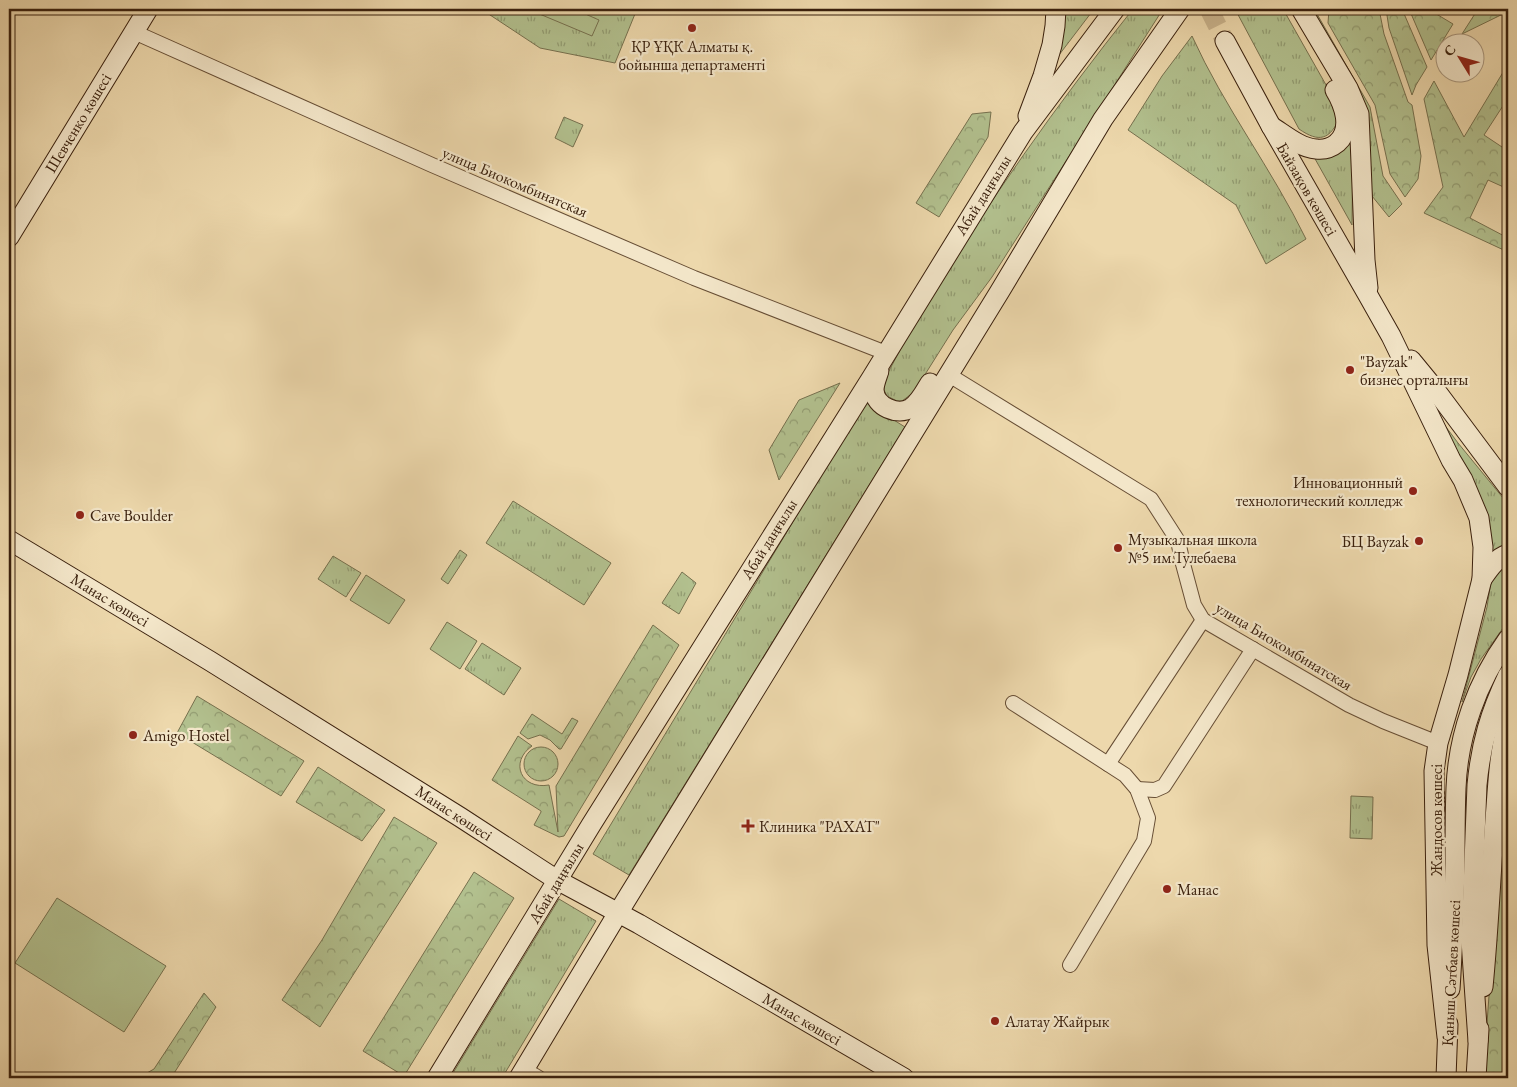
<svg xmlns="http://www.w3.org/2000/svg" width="1517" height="1087" viewBox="0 0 1517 1087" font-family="'EB Garamond',serif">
  <defs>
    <pattern id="grass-tufts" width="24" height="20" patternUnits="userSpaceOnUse" patternTransform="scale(1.25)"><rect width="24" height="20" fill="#b2c08e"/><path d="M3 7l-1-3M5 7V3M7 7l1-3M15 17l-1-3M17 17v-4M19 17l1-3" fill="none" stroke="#929c72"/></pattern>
    <pattern id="forest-crowns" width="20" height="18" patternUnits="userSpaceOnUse" patternTransform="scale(1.25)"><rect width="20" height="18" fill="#b2c08e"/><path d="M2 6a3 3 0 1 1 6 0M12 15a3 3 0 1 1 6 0" fill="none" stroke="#929c72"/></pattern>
  </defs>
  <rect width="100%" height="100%" fill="#edd8ac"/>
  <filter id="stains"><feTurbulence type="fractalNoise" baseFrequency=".004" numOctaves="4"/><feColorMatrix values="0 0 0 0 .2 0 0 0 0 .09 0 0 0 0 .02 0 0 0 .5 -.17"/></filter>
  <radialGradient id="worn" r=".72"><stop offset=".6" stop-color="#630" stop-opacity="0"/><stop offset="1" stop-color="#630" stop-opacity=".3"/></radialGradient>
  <g fill="url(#grass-tufts)" stroke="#76704e">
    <path d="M481,9H637L615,63L540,48Z"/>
    <path d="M1062,9H1094L1059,55Z"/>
    <path d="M1133,9H1163L992,277L953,330L914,392L902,401H897L887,396L884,390V380C897,356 910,331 924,308C987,203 1057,104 1133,9Z"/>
    <path d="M1235,9H1283L1334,99L1340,117C1330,140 1319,143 1299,129Z"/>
    <path d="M1317,14L1370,107L1383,176L1402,204L1389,217L1372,196L1363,111L1313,16Z"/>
    <path d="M1192,36C1224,107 1272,169 1306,239L1266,264L1236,205L1128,130L1162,76Z"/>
    <path d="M564,117L583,125L573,147L555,138Z"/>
    <path d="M1353,138L1352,225L1314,157Z"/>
    <path d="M865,402L905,427L629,875L593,854Z"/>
    <path d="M1431,407L1458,443L1508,504V547L1491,557Z"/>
    <path d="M513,501L611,563L584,605L486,543Z"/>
    <path d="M460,550L467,555L448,584L441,579Z"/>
    <path d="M333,556L361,573L346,597L318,579Z"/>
    <path d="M1508,559V621L1481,659L1471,677L1462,702L1487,607L1492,575Z"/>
    <path d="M682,572L696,583L679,614L662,603Z"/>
    <path d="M482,643L521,668L504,695L465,669Z"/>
    <path d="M1351,796L1373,797L1372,839L1350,838Z"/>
    <path d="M559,899L596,921L502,1078H450Z"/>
  </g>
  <g fill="url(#forest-crowns)" stroke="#76704e">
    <path d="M1329,9H1379L1384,34L1408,102L1412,105L1421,156L1418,179L1405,197L1390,174L1375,105L1328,23Z"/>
    <path d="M1386,9H1402L1427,67L1416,85L1412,95L1389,28Z"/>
    <path d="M1409,9H1428L1453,24L1431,60Z"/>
    <path d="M1478,9H1508V13H1505L1462,34Z"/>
    <path d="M1508,64V98L1484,135L1508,151V189L1488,180L1470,218L1508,238V252L1424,213L1443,187L1424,99L1434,81L1464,137Z"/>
    <path d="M991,112L988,137L939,217L916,203L972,114Z"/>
    <path d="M840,383L779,480L769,450L799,400Z"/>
    <path d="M653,625L679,645L564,836L559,837L534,825L541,812V811L492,780L518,736L532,746C509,762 521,790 549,785L558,832L556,786Z"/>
    <path d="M197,696L304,761L281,796L177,733Z"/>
    <path d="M532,714L562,734L572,718L578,721L561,749H559L550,740L540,735L528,739L520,733Z"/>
    <circle cx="541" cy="764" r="17"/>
    <path d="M318,767L385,810L362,841L296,802Z"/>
    <path d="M394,817L437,843L320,1027L282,1000L322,940Z"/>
    <path d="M1495,870L1508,872V1078H1483L1493,941Z"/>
    <path d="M474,872L514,898L404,1076L363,1051Z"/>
    <path d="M204,993L216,1007L171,1078H138L154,1069Z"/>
  </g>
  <g fill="#b2c08e" stroke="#76704e">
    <path d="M531,9H574L599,20L592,36L530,10Z"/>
    <path d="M366,575L405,600L389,624L350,600Z"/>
    <path d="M447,622L477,641L460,669L430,649Z"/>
    <path d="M57,898L166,966L124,1032L15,963Z"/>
  </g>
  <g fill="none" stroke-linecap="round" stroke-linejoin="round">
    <path stroke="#c9b38c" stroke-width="19" stroke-dasharray="19 9" stroke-linecap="butt" d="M1209,9L1225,41"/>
    <g stroke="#674e35" stroke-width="16">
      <g id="street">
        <path d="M134,32L432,165L694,278L886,353"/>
        <path d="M949,375L1151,499L1178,541L1183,564L1194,605L1203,620L1349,705L1383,721L1438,743"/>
        <path d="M1013,703L1125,775L1137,789L1148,818L1144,841L1070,965"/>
        <path d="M1108,764L1203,620"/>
        <path d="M1137,789L1155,790L1164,786L1253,649"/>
        <path d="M524,1069L539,1078"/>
      </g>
    </g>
    <g stroke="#3a200d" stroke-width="21">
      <g id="secondary">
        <path d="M1301,9L1348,88L1359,114L1365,260L1368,288"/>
        <path d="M1225,41L1271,126L1369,297L1391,336L1451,460L1463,480L1479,518L1483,547L1482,579L1458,675L1438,743L1434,771L1437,945L1447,1037"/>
        <path d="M1028,116L1043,76L1052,45L1055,26L1056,9"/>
        <path d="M1271,126C1284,134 1300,148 1316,149C1324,150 1331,148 1337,143C1353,129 1344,105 1335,90"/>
        <path d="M9,237L148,9"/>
        <path d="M1411,360L1434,388L1508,487"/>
        <path d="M879,371C877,377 874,384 874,390C875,407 898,416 911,408C920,402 925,391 930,383"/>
        <path d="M9,540L210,661L460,817L557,880L639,924L904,1078"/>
        <path d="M1482,579C1489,569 1496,558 1508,554"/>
        <path d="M1483,987C1489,927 1491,867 1496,807C1498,778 1500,749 1508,720"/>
        <path d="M1450,989C1453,947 1454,906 1455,864C1455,838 1455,813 1456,788C1458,735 1477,682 1508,639"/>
        <path d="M1478,1041L1471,940L1477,785C1481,743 1490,713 1508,675"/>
        <path d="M437,1078L591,825L872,377L1023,132L1115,9"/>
        <path d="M519,1078L618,913L1000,291L1103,119L1180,9"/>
        <path d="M1446,1078L1448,1024"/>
        <path d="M1476,1078L1479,1029"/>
      </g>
    </g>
    <use href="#street" stroke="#f3e6c9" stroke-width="14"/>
    <use href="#secondary" stroke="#f3e6c9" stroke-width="19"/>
  </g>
  <g fill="#8f2418" stroke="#f3e6c9" stroke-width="2">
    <circle cx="692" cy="28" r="5"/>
    <circle cx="1350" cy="370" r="5"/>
    <circle cx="1413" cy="491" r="5"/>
    <circle cx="80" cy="515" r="5"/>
    <circle cx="1419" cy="541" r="5"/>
    <circle cx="1118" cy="548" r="5"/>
    <circle cx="133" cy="735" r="5"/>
    <path d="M745.5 818.5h5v5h5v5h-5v5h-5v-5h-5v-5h5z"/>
    <circle cx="1167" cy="889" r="5"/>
    <circle cx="995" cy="1021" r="5"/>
  </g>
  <g text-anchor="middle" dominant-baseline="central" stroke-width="4.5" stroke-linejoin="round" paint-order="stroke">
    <g font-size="16" fill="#3a200d" stroke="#f3e6c9" text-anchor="start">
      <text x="692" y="46" text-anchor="middle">ҚР ҰҚК Алматы қ.<tspan x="692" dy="18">бойынша департаменті</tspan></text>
      <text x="1360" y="361">"Bayzak"<tspan x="1360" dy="18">бизнес орталығы</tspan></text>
      <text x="1403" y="482" text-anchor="end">Инновационный<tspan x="1403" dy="18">технологический колледж</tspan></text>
      <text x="90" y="515">Cave Boulder</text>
      <text x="1128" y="539">Музыкальная школа<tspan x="1128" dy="18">№5 им.Тулебаева</tspan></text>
      <text x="1409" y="541" text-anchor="end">БЦ Bayzak</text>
      <text x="143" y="735">Amigo Hostel</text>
      <text x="759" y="826">Клиника "РАХАТ"</text>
      <text x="1177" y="889">Манас</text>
      <text x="1005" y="1021">Алатау Жайрык</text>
    </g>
    <g font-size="16" fill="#3a200d" stroke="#f3e6c9">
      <text transform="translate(78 123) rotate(-59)">Шевченко көшесі</text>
      <text transform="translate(515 182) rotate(23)">улица Биокомбинатская</text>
      <text transform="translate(1307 189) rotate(60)">Байзақов көшесі</text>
      <text transform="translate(983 195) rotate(-58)">Абай даңғылы</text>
      <text transform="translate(769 539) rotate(-58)">Абай даңғылы</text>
      <text transform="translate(110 600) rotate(31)">Манас көшесі</text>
      <text transform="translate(1284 646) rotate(31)">улица Биокомбинатская</text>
      <text transform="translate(454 813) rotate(33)">Манас көшесі</text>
      <text transform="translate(1436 820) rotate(-90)">Жандосов көшесі</text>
      <text transform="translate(556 883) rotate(-59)">Абай даңғылы</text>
      <text transform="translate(1451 973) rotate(-87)">Қаныш Сәтбаев көшесі</text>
      <text transform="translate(802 1019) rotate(30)">Манас көшесі</text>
    </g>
  </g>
  <rect width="1517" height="1087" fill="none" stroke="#edd8ac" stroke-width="30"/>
  <rect x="10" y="10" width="1497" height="1067" fill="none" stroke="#3a200d" stroke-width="2.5"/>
  <rect x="15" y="15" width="1487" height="1057" fill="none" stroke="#3a200d"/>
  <g transform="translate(1460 58) rotate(307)"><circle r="24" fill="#f3e6c9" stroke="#a9977e"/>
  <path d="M0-4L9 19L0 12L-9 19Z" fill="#8f2418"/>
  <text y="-8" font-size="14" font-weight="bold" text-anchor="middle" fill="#3a200d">С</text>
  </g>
  <rect width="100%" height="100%" filter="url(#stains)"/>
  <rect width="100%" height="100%" fill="url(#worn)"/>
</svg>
